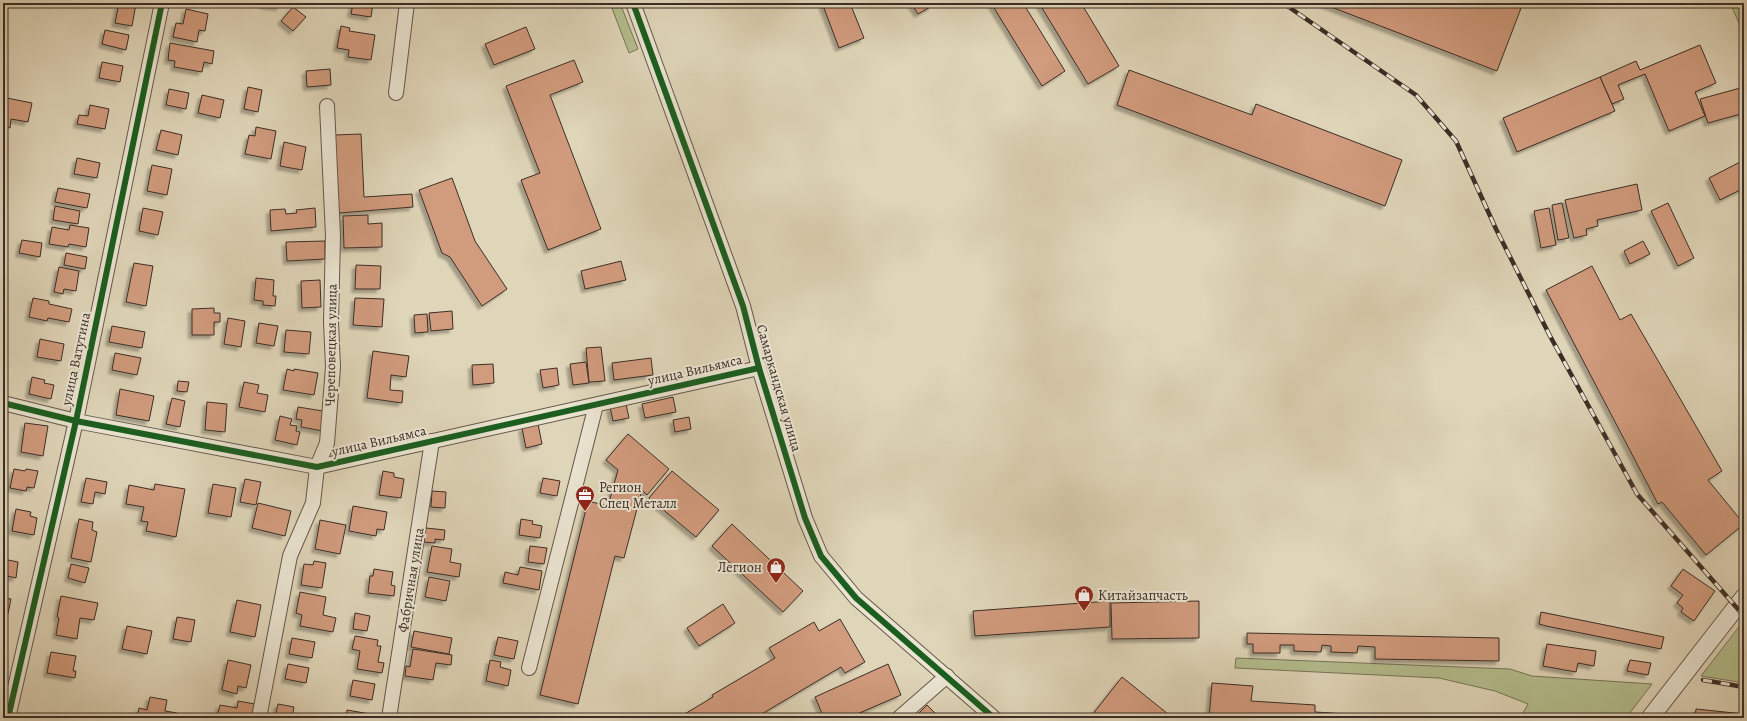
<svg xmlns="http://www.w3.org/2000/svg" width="1747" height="721" viewBox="0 0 1747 721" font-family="Alegreya,serif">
  <defs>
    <filter id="shadow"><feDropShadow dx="-3.5" dy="3.5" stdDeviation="1" flood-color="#0004"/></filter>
  </defs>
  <rect width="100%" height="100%" fill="#dfd5b8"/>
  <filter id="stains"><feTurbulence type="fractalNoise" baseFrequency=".005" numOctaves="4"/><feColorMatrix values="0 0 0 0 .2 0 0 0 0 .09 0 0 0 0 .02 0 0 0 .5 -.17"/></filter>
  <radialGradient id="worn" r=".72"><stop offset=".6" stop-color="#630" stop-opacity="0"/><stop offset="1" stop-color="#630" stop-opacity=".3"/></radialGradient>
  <g fill="#b4bd8d" stroke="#78755a">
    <path d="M610,3H620L638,49L629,53Z"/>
    <path d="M1730,3H1740L1744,13V34Z"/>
    <path d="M1742,623L1744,624V683L1701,676Z"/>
    <path d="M1236,658L1510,669L1532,676L1652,684L1626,718H1520L1528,704L1495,691L1439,678L1235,668Z"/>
  </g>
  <g fill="#d19b7d" stroke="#3b2d26" filter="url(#shadow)">
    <path d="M3,3H8L7,7L3,6Z"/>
    <path d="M119,3L136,4L132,26L115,23Z"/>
    <path d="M263,3H280V7L263,5Z"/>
    <path d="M350,3H373L371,17L351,14L353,4Z"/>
    <path d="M822,3H850L864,38L839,48Z"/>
    <path d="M911,3H930L932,6L918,14Z"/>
    <path d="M991,3H1023L1065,71L1042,86Z"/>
    <path d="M1039,3H1081L1119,66L1088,84Z"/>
    <path d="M1321,3H1523L1497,71Z"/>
    <path d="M3,7L6,8L3,21Z"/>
    <path d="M293,7L306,17L293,31L281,21Z"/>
    <path d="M186,9L208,14L205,31L199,30L197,42L173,37L176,23L183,24Z"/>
    <path d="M341,26L350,28L349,31L375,35L371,60L348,57L349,50L337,48Z"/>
    <path d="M526,27L535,49L494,65L485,44Z"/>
    <path d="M105,30L129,35L126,50L102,44Z"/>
    <path d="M170,43L214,51L212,64L204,62L202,72L174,67L175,61L168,60Z"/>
    <path d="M1700,45L1716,83L1695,92L1705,116L1669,131L1645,74L1618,85L1624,99L1612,104L1600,77L1636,61L1640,70Z"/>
    <path d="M574,60L583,82L550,95L601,229L548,250L521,180L540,173L506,86Z"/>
    <path d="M102,62L123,66L120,82L99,78Z"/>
    <path d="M330,69L331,85L307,87L306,71Z"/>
    <path d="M1129,70L1252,115L1256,104L1402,160L1385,206L1117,105Z"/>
    <path d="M1600,77L1615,111L1517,152L1503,118Z"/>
    <path d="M248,87L262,90L258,112L244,109Z"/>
    <path d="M1744,87V113L1708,123L1700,99Z"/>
    <path d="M169,89L189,93L186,109L166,105Z"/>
    <path d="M202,95L224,100L220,118L198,113Z"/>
    <path d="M7,98L32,103L28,122L11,119L10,128L3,126V117Z"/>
    <path d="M90,105L109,109L105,129L77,124L79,115L88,116Z"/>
    <path d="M256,127L276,131L271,159L245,154L249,135L255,136Z"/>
    <path d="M161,130L182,135L178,155L156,150Z"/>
    <path d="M361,134L364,197L412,194L413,207L339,213L335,135Z"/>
    <path d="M284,142L306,147L302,170L280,166Z"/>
    <path d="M77,158L100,163L97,178L74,174Z"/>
    <path d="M1744,160V188L1720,200L1709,178Z"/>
    <path d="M152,165L172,169L167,195L147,191Z"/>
    <path d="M452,178L475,241L507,289L482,306L450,257L442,253L419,190Z"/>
    <path d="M1637,184L1642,210L1597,220L1598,226L1586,229L1587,235L1574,238L1565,200Z"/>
    <path d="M58,188L90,194L87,208L55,202Z"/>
    <path d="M1562,203L1569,238L1558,240L1552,205Z"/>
    <path d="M1668,203L1694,258L1678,266L1651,211Z"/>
    <path d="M55,206L80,211L78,224L53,220Z"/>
    <path d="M143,208L163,212L158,235L139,231Z"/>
    <path d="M315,208L316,227L271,231L270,210L285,209L286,214L297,213L296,210Z"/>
    <path d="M1549,208L1556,245L1541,248L1534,211Z"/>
    <path d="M368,215V224L382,223V247L344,248L343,216Z"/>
    <path d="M70,225L89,228L86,247L69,244L68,247L49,244L52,227L69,230Z"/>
    <path d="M22,240L42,243L40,257L19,253Z"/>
    <path d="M325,241V259L287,261L286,242Z"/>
    <path d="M1643,241L1650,254L1630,264L1624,251Z"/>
    <path d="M66,253L87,257L85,269L64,265Z"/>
    <path d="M621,261L626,280L585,289L581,271Z"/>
    <path d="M134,263L153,266L146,306L126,302Z"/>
    <path d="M356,265L381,266L380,289H355Z"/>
    <path d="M1592,266L1620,320L1631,314L1722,471L1708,480L1744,524L1706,555L1662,502L1658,504L1546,290Z"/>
    <path d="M59,267L79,271L76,291L64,289L63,294L54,292Z"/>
    <path d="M256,278L274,280L273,296H276L275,306L263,305V301L254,300Z"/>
    <path d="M320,280L321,307L302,308L301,281Z"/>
    <path d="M33,298L49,301V304L72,309L69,322L48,318L47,321L29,317Z"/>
    <path d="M355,298L384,299L382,327L353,325Z"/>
    <path d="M214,308V313H220V322H214V335H192V309Z"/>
    <path d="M452,311L453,329L431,331L429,313Z"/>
    <path d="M427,314L428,332L415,333L414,315Z"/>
    <path d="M228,318L245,321L241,347L224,344Z"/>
    <path d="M259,323L278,326L274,346L256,343Z"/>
    <path d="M112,326L145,332L142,348L109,342Z"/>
    <path d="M286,330L311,332L309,354L284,352Z"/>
    <path d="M40,339L64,344L61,361L37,357Z"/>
    <path d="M601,347L605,381L589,382L586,348Z"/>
    <path d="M373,351L409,356L406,377L391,375L390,390L403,391L402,403L367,398Z"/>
    <path d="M115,353L141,358L137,375L112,370Z"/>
    <path d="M651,358L653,375L614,380L612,363Z"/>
    <path d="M586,362L589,383L573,385L570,364Z"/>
    <path d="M493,364L494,383L473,385L472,365Z"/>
    <path d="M557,368L559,385L543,388L540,370Z"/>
    <path d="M287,369L294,371V369L318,373L314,395L283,390Z"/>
    <path d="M32,377L45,380L44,383L54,385L51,399L29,394Z"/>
    <path d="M178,381L189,382L187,392L177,391Z"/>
    <path d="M244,382L259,385L257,393L268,395L265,412L239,407Z"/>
    <path d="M120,389L154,396L149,421L116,415Z"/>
    <path d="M673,397L676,412L645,418L642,404Z"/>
    <path d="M172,398L185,401L180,427L166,424Z"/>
    <path d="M207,402L227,404L225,432L205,430Z"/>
    <path d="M626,404L629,418L613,421L610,407Z"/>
    <path d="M298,407L323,411V431L301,427L302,420L296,419Z"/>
    <path d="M280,416L292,419L290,425L297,426L296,431L300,432L297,445L275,440Z"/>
    <path d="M689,417L691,429L675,432L673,420Z"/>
    <path d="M25,423L48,426L43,456L21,452Z"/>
    <path d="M538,424L542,444L526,448L522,428Z"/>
    <path d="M628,434L669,469L647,495L642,490L624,558L615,556L578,704L540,695L588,501L608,506L618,470L606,460Z"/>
    <path d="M14,469L25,471L26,469L38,471L34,488L27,487L26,491L10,488Z"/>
    <path d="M383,471L394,473V477L404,479L401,498L379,495Z"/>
    <path d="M672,471L719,510L696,537L649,498Z"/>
    <path d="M86,478L107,482L105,494L95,492L93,504L81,502Z"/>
    <path d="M543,478L560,481L557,496L540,493Z"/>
    <path d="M245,479L261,482L256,505L240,502Z"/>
    <path d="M155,484L185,489L176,537L146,531L148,522L141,521L144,507L126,504L129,485L154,490Z"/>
    <path d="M213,484L236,488L231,517L208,513Z"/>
    <path d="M432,491L446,492L445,508L431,507Z"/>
    <path d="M258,503L291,511L285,536L252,528Z"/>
    <path d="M353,506L387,512L384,530L377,529L376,536L349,531Z"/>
    <path d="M16,509L31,512L30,516L37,518L34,535L12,531Z"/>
    <path d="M79,519L93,522L92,530L97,532L91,562L71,558Z"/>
    <path d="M521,519L533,521L532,524L542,526L540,538L519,535Z"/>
    <path d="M320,520L346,525L340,554L315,549Z"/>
    <path d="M732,524L803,591L783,612L712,546Z"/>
    <path d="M426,528L445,530L444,540L435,539V543L424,542Z"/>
    <path d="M432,546L452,549L450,562L461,564L459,577L427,572Z"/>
    <path d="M530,546L547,548L544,564L528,562Z"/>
    <path d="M3,559L18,562L16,578L3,575Z"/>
    <path d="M314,561L326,563L322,588L301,585L304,564L313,565Z"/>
    <path d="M71,564L89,568L85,583L68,578Z"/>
    <path d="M520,567L542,571L539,590L503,583L505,572L518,575Z"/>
    <path d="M374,569L393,572L391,585L395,586L394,596L368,593L370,576H373Z"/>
    <path d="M1683,569L1715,591L1694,621L1681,612L1683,608L1677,603L1683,595L1671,586Z"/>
    <path d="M429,577L450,581L446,601L425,597Z"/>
    <path d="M300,592L326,597L323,615L336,618L333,632L300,626L302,615L296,613Z"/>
    <path d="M61,596L98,603L94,620L80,618L77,639L56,635L59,618L57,617Z"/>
    <path d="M3,598L11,599L8,614L3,613Z"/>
    <path d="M237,600L261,605L255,637L230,632Z"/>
    <path d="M1110,601V627L975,636L973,611Z"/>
    <path d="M1199,601V638L1112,639L1111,603Z"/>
    <path d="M723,604L735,623L699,646L687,628Z"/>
    <path d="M1541,612L1664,637L1661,649L1546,626L1539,624Z"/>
    <path d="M355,613L370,616L367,631L353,629Z"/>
    <path d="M177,617L195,620L191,642L173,639Z"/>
    <path d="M840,619L865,662L845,673L841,667L755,718H678L713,697L712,695L775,658L769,648L814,622L819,631Z"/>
    <path d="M127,626L152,631L147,654L122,649Z"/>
    <path d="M414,631L452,638L449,654L411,647Z"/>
    <path d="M1247,633L1499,638V661L1375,659V647L1358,646L1357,653L1331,652V646L1322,645L1321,652L1294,651V645H1280V653H1253V644H1247Z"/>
    <path d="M355,636L378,640L377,646H381L378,662L384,663L382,673L357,669L360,651L352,649Z"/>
    <path d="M498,637L518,641L514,659L494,655Z"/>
    <path d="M292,638L315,642L312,658L289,654Z"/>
    <path d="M1547,644L1596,651L1594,666L1578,663L1576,672L1543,666Z"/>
    <path d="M413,649L452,655L451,665L436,663L433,680L405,676L406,666L410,667Z"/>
    <path d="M51,652L76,656L73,671H76L75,678L47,673Z"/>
    <path d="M228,660L251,665L246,688L238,686L237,694L222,690Z"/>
    <path d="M490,660L501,662L500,667L511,670L508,686L486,681Z"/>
    <path d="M1630,660L1651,663L1648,675L1627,671Z"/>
    <path d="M288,664L309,668L306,683L285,679Z"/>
    <path d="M888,664L901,695L848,718H824L815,697Z"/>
    <path d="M1122,677L1173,718H1096L1092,715Z"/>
    <path d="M353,680L375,684L372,700L350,696Z"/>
    <path d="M1212,683L1253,686L1251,701L1315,705V712L1410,718H1209Z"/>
    <path d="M150,697L167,700L165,711L177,713L176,718H137L139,708L147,710Z"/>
    <path d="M238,701L255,704L253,718H217L220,705L237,708Z"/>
    <path d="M278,704L294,707L292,718H275Z"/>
    <path d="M927,705L936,714L932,718H914Z"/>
    <path d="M1696,709L1744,714V718H1695Z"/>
    <path d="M347,710L370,714L369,718H346Z"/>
    <path d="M39,713L60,718H38Z"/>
  </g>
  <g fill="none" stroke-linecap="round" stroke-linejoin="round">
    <g stroke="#64574a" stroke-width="16">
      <g id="minor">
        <path d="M633,3L743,306L759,368L805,518L821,556L856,598L994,718"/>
        <path d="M396,93L407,3"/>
        <path d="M3,403L76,421L317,467L759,368"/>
        <path d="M529,668L596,405"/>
        <path d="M8,718L76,421L162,3"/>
        <path d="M259,718L290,556L313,503L317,467L327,443L333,367L331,322L333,236L327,106"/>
        <path d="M389,718L432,441"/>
        <path d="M899,718L947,676"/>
      </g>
    </g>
    <g stroke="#64574a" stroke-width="19">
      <path id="tertiary" d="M1650,718L1744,597"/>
    </g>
    <use href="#minor" stroke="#eae4d1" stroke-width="14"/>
    <use href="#tertiary" stroke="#eae4d1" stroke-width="17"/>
    <g stroke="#3b2d26" stroke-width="4.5">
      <g id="rail">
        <path d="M1283,3L1416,95L1456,141L1496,229L1550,336L1637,494L1744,616"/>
        <path d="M1703,680L1744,687"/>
      </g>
    </g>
    <use href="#rail" stroke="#eae4d1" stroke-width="3" stroke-dasharray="9" stroke-linecap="butt"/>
    <g stroke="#eae4d1" stroke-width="8">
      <g id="cycleway">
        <path d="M633,3L743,306L759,368L805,518L821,556L856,598L994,718"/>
        <path d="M3,403L76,421L317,467L759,368"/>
        <path d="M8,718L76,421L162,3"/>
      </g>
    </g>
    <use href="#cycleway" stroke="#1b5e20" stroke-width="6"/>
  </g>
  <defs>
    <g id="office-pin" transform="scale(1)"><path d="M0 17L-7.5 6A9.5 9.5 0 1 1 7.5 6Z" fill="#8f2418" stroke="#eae4d1"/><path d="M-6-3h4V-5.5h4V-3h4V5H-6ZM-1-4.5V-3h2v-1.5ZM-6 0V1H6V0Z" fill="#fff"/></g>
    <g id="shop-pin" transform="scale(1)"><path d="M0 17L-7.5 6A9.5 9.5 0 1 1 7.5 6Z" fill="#8f2418" stroke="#eae4d1"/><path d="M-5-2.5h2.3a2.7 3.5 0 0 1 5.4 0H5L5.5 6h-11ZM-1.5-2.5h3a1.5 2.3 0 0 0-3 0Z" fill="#fff"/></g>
  </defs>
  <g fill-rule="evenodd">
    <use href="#office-pin" x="585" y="495"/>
    <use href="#shop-pin" x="776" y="567"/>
    <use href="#shop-pin" x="1084" y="595"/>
  </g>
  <g text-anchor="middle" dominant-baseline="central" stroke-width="4" stroke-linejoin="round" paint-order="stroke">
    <g font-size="14" fill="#3b2d26" stroke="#eae4d1">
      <text transform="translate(331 345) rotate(-89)">Череповецкая улица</text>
      <text transform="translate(76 359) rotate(-78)">улица Ватутина</text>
      <text transform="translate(695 370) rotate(-13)">улица Вильямса</text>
      <text transform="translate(779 388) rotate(74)">Самаркандская улица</text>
      <text transform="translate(379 441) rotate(-13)">улица Вильямса</text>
      <text transform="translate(411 580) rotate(-81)">Фабричная улица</text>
    </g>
    <g font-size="14" fill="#3b2d26" stroke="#eae4d1" text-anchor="start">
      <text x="599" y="487">Регион<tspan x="599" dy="16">Спец Металл</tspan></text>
      <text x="762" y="567" text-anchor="end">Легион</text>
      <text x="1098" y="595">Китайзапчасть</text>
    </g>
  </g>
  <rect width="1747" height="721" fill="none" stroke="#dfd5b8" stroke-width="16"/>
  <rect x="4" y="4" width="1739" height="713" fill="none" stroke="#3b2d26" stroke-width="2"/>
  <rect x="8" y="8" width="1731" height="705" fill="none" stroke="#3b2d26"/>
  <rect width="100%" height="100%" filter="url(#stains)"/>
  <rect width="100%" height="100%" fill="url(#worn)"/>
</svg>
